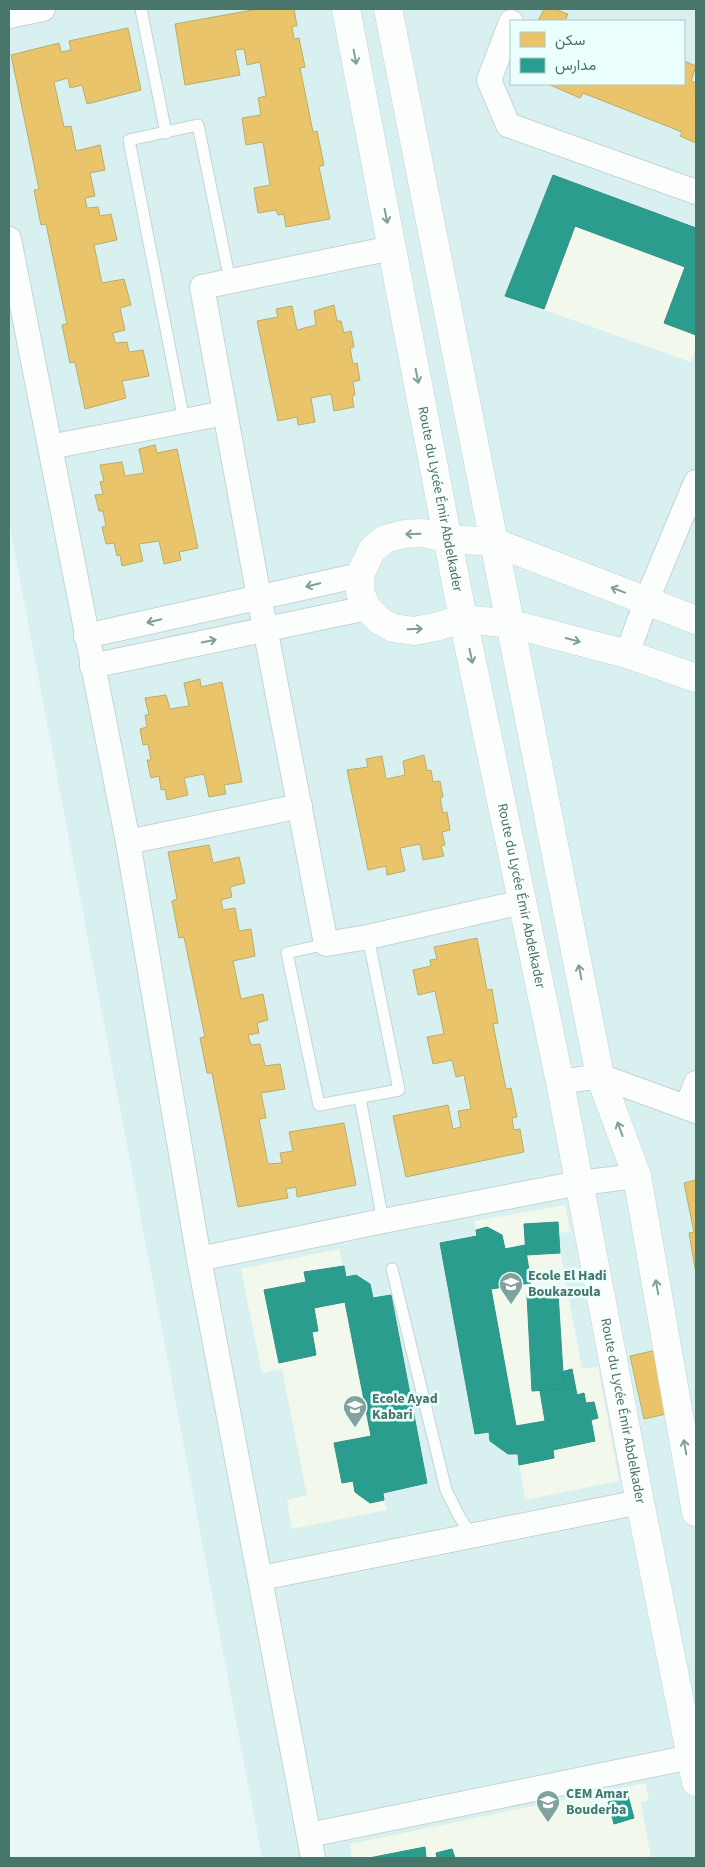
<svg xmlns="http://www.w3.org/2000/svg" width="705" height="1867" viewBox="0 0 705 1867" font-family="'Source Sans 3',Vazirmatn,sans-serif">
  <rect width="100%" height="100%" fill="#eaf7f7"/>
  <path fill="#d8f1f0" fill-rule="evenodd" d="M9,9H696V1858H262L9,522ZM511,21H684V84H511Z"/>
  <g fill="#f2f8eb">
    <path d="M553,175L696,228V348L691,362L505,296Z"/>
    <path d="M565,1205L570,1231L557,1234L582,1369L598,1367L619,1481L525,1500L518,1455L508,1454L490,1441L489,1432L475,1434L440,1243L477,1236L475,1221Z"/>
    <path d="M339,1249L346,1276L356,1275L370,1284L373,1298L391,1295L427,1483L383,1493L387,1510L292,1529L287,1500L307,1495L282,1369L262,1373L241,1269Z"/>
    <path d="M645,1783L649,1800L641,1802L651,1858H352L350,1844Z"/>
  </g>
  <g fill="#e9c46a" stroke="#b9ad6a">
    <path d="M258,9H294L297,26H292L294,39L299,38L305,67L300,68L313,132L317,131L324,165L319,167L330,219L286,227L284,214L278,215L276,210L258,213L254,188L270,185L263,142L246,145L242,118L261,115L258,98L266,96L260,62L247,65L244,49L235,50L240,75L185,85L175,24Z"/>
    <path d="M544,9H554L568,14L565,21H538Z"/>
    <path d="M128,28L141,90L87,104L82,85L70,88L68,78L54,82L64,127L71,126L76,151L100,145L105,170L90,173L95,196L85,198L87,208L98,207L100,216L111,214L117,240L94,245L102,283L124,279L131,305L120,308L125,330L113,333L115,343L127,342L129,352L143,350L149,376L122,381L126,398L85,409L75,362L70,363L62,325L67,324L46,224L41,225L34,190L39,189L11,55L59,43L61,52L71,50L69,41Z"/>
    <path d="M684,61L696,66L691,81L696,83L695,97L696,98V143L680,136L682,132L583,93L580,98L548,84H684Z"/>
    <path d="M334,305L337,321H341L344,333L351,331L354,347L350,348L353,364L357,363L360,380L353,382L355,395L352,396L354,407L334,411L331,394L311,398L315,422L298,425L297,417L278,421L257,321L278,317L276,309L292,306L297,330L316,325L314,311Z"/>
    <path d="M155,445L157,453L177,449L198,548L179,552L181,560L164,564L159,541L139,544L143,561L122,566L120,555L117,556L114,543L106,544L102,527L106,526L103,511H99L95,495L103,494L100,482L104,481L100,465L122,462L125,476L144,473L139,449Z"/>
    <path d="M200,679L201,687L222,682L242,782L224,785L226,794L209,797L204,774L184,778L188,795L167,800L165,789L161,790L159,776L151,778L147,760H151L148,744L143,745L140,729L147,727L145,715H149L145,698L166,695L170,709L189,706L184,683Z"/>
    <path d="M424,755L427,771L431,770L433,782L440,781L443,797H440L443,813L447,812L450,830L442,832L445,845L441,846L444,856L423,860L420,844L400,848L405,871L387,875L386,866L368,870L347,770L368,767L366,759L382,756L386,779L405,775L403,761Z"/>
    <path d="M209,845L213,863L239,857L245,883L230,887L232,897L221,900L223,910L235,908L239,931L251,929L255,956L233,961L241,999L263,994L268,1020L257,1023L259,1033L248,1035L251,1045L260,1044L265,1066L280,1064L285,1089L261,1093L266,1118L259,1119L268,1164L282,1163L280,1153L293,1151L289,1132L344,1123L356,1185L297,1197L296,1187L286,1189L288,1198L238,1207L212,1073H207L200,1038L205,1037L184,937L179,938L172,901L177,899L168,852Z"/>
    <path d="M477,938L487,990L492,989L498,1023L493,1024L506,1089L511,1088L517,1117L512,1118L514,1130L520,1129L524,1152L406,1177L393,1116L448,1105L453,1129L461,1127L458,1111L471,1109L464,1075L456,1077L452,1060L433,1064L427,1037L444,1034L435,991L418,995L413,970L431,966L430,960L437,959L434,947Z"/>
    <path d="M696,1180V1268H695L689,1233L694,1232L684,1183Z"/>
    <path d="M661,1349L675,1412L644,1419L630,1356Z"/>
  </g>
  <g fill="#2a9d8f" stroke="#339184">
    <path d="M553,175L696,228V335L664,323L685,267L575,226L544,309L505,296Z"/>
    <path d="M558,1222L560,1253L526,1255L524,1224Z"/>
    <path d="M487,1227L502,1235L505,1249L525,1245L531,1283L491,1289L516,1426L545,1421L539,1385L552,1382L550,1375L572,1369L577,1395L584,1393L586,1403L594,1402L598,1418L591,1420L595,1441L553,1450L554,1458L519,1465L518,1454H508L490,1441L489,1432L475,1434L440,1243L477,1236L476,1230Z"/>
    <path d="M344,1266L346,1277L356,1275L370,1284L373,1298L391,1295L427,1483L383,1493L384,1500L370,1503L355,1492L353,1481L342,1483L334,1443L371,1436L345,1302L314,1308L318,1331L312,1332L316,1355L279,1363L264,1290L306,1282L304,1272Z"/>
    <path d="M558,1293L564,1389L532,1391L527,1295Z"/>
    <path d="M628,1796L634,1818L614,1824L608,1802Z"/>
    <path d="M425,1847L426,1858H369Z"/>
    <path d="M452,1849L455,1858H437L436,1853Z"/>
  </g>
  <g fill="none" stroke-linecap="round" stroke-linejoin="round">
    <g stroke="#c6d3d3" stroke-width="13">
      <g id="service">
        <path d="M141,9L166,133"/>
        <path d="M184,421L129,140L198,125L230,281"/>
        <path d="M326,944L287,953L319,1105L399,1090L368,937"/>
        <path d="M360,1098L383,1221"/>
        <path d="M392,1269L446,1490L459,1516L472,1536"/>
      </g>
    </g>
    <g stroke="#c6d3d3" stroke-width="26">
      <g id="minor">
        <path d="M9,16L43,9"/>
        <path d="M511,22L489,80L508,125L696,192"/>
        <path d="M9,239L128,842L199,1259L313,1858"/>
        <path d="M392,248L202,287L259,597L326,944L368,937L522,902"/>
        <path d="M50,447L225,413"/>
        <path d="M86,636L360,575"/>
        <path d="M627,654L646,602L696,482"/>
        <path d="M92,666L367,608"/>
        <path d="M128,842L300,806"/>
        <path d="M560,1082L600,1076L696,1111"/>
        <path d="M687,1107L696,1083"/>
        <path d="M199,1259L383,1221L579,1183L637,1176"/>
        <path d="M261,1578L640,1502"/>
        <path d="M309,1835L691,1757"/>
      </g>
    </g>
    <g stroke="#c6d3d3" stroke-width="29">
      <g id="tertiary">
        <path id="s1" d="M346,9L463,619L560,1082L640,1502L696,1782"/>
        <path d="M388,9L600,1076L637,1176L696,1512"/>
        <path d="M696,620L494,542L448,539L423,533L405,534L385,539L372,550L360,575V592L367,608L380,621L393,628L414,631L435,627L463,619L512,624L627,654L696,678"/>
      </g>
    </g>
    <use href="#service" stroke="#fcfefe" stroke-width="11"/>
    <use href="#minor" stroke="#fcfefe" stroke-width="24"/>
    <use href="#tertiary" stroke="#fcfefe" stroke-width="28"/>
  </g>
  <defs><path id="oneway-shaft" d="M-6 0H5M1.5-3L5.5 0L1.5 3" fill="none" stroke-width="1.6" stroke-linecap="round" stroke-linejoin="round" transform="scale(1.25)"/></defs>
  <g stroke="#7f9f97">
    <use href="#oneway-shaft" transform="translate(355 57) rotate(79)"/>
    <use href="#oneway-shaft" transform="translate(386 216) rotate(79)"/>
    <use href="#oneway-shaft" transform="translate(417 376) rotate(79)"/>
    <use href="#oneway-shaft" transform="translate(413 534) rotate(178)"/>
    <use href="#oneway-shaft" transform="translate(313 585) rotate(167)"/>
    <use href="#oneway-shaft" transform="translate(618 590) rotate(-159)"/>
    <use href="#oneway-shaft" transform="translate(154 621) rotate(167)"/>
    <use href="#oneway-shaft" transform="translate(415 629) rotate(-2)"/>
    <use href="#oneway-shaft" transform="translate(573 640) rotate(15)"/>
    <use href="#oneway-shaft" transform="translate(209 641) rotate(-12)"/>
    <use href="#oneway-shaft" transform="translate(471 656) rotate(78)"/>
    <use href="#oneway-shaft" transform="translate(580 972) rotate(-101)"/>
    <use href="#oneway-shaft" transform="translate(620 1129) rotate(-110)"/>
    <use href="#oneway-shaft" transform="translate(657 1287) rotate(-100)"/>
    <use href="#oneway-shaft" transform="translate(685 1447) rotate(-100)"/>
  </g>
  <defs>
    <g id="school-pin" transform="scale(1.25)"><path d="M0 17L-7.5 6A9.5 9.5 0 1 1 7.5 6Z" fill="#81a39c" stroke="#ebffff"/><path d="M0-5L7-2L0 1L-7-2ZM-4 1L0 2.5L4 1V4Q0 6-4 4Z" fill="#fff"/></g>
  </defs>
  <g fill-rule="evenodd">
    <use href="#school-pin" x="511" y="1284"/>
    <use href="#school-pin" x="355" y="1407"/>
    <use href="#school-pin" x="548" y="1802"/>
  </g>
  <g text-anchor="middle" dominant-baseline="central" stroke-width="5" stroke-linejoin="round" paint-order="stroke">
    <g font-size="14" fill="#49766b" stroke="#ebffff">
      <text stroke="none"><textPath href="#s1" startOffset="499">Route du Lycée Émir Abdelkader</textPath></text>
      <text stroke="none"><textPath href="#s1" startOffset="904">Route du Lycée Émir Abdelkader</textPath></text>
      <text stroke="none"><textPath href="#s1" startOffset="1429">Route du Lycée Émir Abdelkader</textPath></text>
    </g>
    <g font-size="14" font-weight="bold" fill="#49766b" stroke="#ebffff" text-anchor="start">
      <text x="528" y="1276">Ecole El Hadi<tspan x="528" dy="16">Boukazoula</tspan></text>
      <text x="372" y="1399">Ecole Ayad<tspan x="372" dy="16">Kabari</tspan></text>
      <text x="566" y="1794">CEM Amar<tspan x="566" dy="16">Bouderba</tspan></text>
    </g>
  </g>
  <rect width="705" height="1867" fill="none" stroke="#49766b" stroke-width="20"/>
  <rect x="510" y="20" width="175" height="65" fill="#ebffff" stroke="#aac8c4"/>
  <rect x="520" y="32" width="25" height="15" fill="#e9c46a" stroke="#aac8c4"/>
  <text x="555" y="45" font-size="15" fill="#49766b">سكن</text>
  <rect x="520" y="58" width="25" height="15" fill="#2a9d8f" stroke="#aac8c4"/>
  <text x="555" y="70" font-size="15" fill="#49766b">مدارس</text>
</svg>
